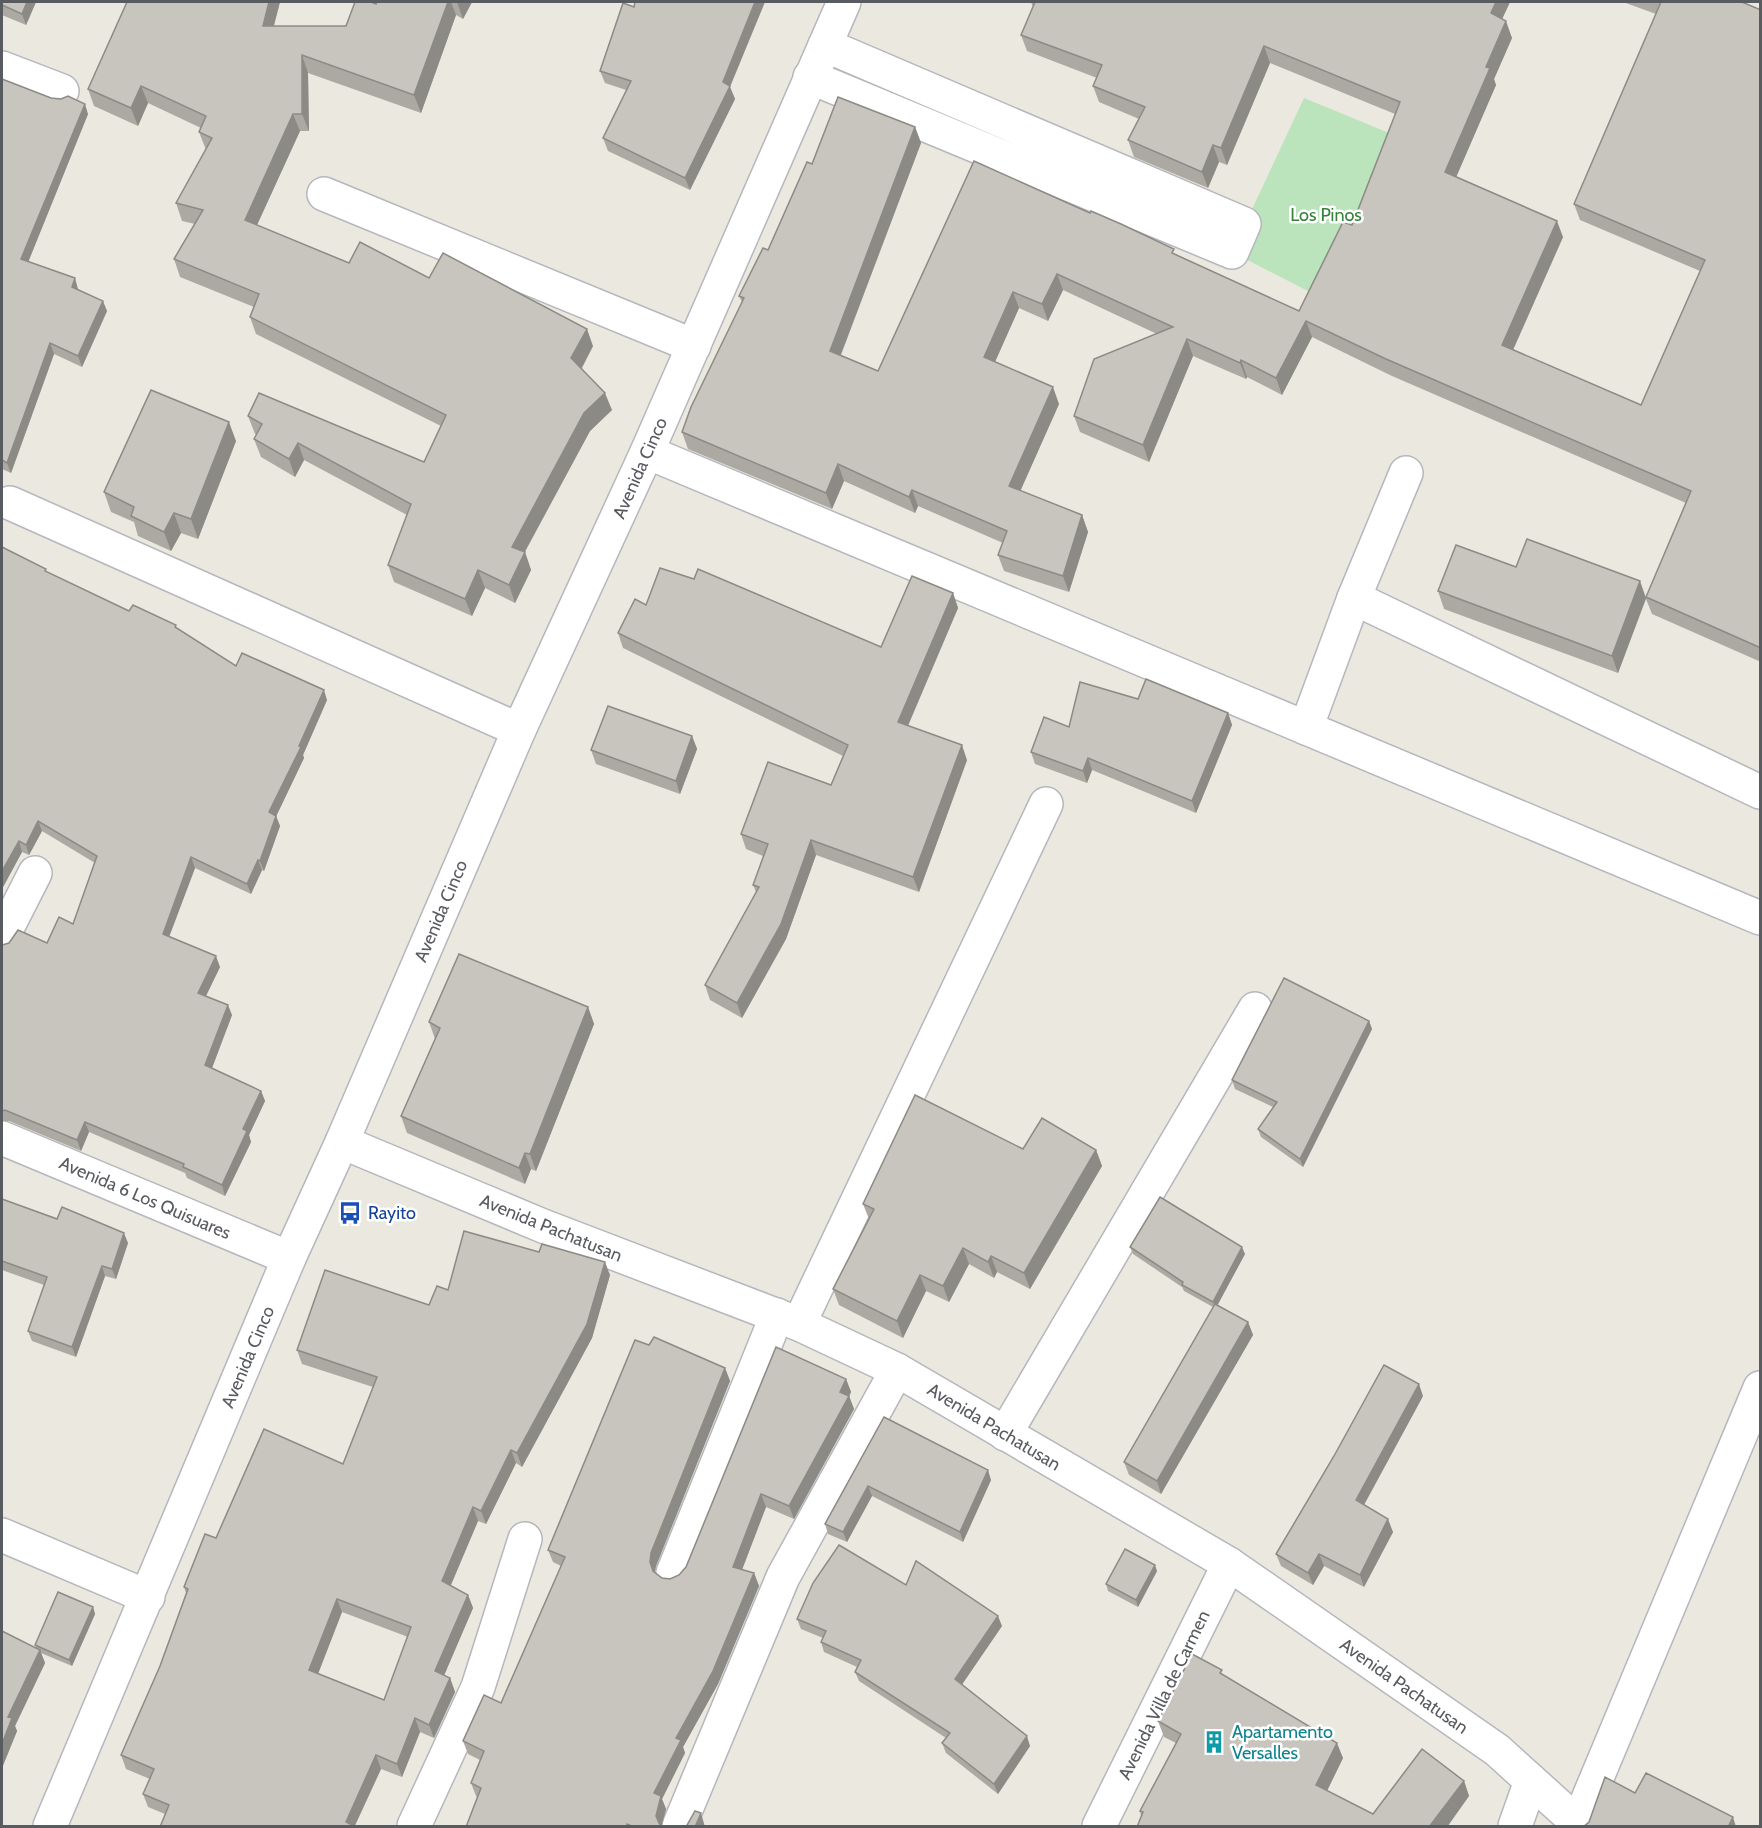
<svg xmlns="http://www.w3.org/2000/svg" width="1762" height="1828" viewBox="0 0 1762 1828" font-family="Cabin,sans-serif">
  <rect width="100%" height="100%" fill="#ebe9df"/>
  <path fill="#bbe3bc" d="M1304,98L1428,149L1358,317L1232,252Z"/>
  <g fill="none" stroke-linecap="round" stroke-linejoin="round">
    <g stroke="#b5b7bc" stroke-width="36">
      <g id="minor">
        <path d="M2,68L62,91"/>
        <path d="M810,77L1232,252L1244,224L825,45"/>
        <path d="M324,194L694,346"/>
        <path d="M647,452L1760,918"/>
        <path d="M10,503L519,730"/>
        <path d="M1354,598L1760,792"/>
        <path d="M1306,728L1354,598L1406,473"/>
        <path d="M2,938L35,873"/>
        <path d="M2,1138L289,1258"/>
        <path d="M342,1142L543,1226L799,1324L897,1370L1229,1564L1497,1750L1581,1826"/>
        <path d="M799,1324L1046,804"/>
        <path d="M1005,1434L1255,1009"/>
        <path d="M2,1535L148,1597"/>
        <path d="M673,1573L777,1315"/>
        <path d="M1578,1823L1760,1388"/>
        <path d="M50,1826L289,1258L342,1142L519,730L647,452L844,2"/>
        <path d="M414,1826L478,1687L525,1539"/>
        <path d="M679,1826L783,1577L897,1370"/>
        <path d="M1099,1826L1229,1564"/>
        <path d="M1515,1826L1531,1781"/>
      </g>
    </g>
    <use href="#minor" stroke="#fff" stroke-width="33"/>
  </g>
  <g fill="#aca9a3" fill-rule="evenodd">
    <path d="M2,2H36L26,25L2,15Z"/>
    <path d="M127,2H280L274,26H346L376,4L377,2H472L463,19L456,15L421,113L308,73L309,131H300L257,225L349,263L429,278L593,346L582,368L612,410L590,431L525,552L531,570L515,603L485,588L472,616L394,582L388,565L407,515L304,460L295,477L261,457L254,439L257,435L255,434L248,416L424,462L441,426L256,334L250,317L254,307L180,277L174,259L195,224L182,221L176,203L206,150L199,132L201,128L148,103L138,126L94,106L88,89Z"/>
    <path d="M1031,2H1510L1502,19L1512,38L1494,79L1496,85L1456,177L1563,237L1513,350L1641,405L1700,271L1580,220L1574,204L1656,14L1623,2H1742L1761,10V662L1652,614L1646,599L1618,673L1444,609L1438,591L1516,567L1646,597L1686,503L1392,376L1312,337L1282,395L1247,377L1246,379L1193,356L1149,462L1080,432L1074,416L1157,334L1063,290L1048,321L1019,308L995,362L1059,404L1020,491L1082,515L1088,532L1069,592L1004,571L998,555L1003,543L918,506L915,513L844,481L832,509L688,449L682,432L742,302L739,296L768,250L812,164L915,127L921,143L841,355L878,371L974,161L1299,311L1352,225L1395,114L1270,63L1227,165L1219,162L1208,188L1134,157L1128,140L1139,119L1099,102L1093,86L1097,78L1027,51L1021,35L1033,7Z"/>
    <path d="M600,71L730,87L735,99L690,190L608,151L603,138L626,90L605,83Z"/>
    <path d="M2,79L88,114L28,262L78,289V290L107,311L82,367L54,354L11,473L2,469Z"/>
    <path d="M236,441L198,539L181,533L171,551L138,536L134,522L111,512L104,492Z"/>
    <path d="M47,573L129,611L178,629L236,666L327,700L303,755L304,758L276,816L280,826L264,871L262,870L251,894L195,868L169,937L220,967L206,996L232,1015L212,1068L261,1091L265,1101L249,1135L251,1142L225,1196L187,1178L185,1173L89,1132L81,1151L9,1121H2V945L47,943L73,924L95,863L42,831L29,855L22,852L2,889Z"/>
    <path d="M953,593L958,608L908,726L967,760L919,892L816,855L786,939L742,1018L710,1000L705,985L756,892L753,885L763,856L746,849L741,834L831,785L843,756L623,648L618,633L646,605L881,647Z"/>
    <path d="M1138,699L1228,713L1232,725L1196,813L1092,770L1087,783L1035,764L1031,752L1069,727Z"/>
    <path d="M692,736L697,749L680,794L596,764L591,750Z"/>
    <path d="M588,1007L594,1024L536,1171L531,1169L525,1184L407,1133L401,1116L435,1039L429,1022Z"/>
    <path d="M1369,1021L1372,1029L1303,1167L1261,1137L1258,1129L1273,1107L1235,1089L1232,1080Z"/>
    <path d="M1023,1149L1096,1150L1102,1166L1030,1289L997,1272L994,1278L969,1264L949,1302L926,1291L903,1338L839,1305L833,1289L869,1219L863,1204Z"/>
    <path d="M2,1199L128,1243L116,1279L105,1276L76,1357L32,1341L28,1331L44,1285L2,1270Z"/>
    <path d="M1130,1247L1245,1254L1217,1305L1248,1322L1253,1335L1161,1494L1129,1475L1124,1462L1213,1307L1184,1291L1182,1287L1133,1254Z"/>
    <path d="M610,1275L592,1338L522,1467L516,1463L486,1524L478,1521L451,1585L468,1595L473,1608L444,1675L450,1678L455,1692L434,1738L420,1732L402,1777L381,1769L355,1826L165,1814L148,1807L143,1794L150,1779L126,1769L121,1755L160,1666L186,1593L184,1587L216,1538L343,1464L373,1387L302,1364L297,1350L429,1305L448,1290ZM342,1612L408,1637L384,1700L318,1674Z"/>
    <path d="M649,1345L725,1368L730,1381L656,1566L655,1572L662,1578L670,1579L679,1575L846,1379L851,1392L849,1396L854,1409L794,1519L766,1507L742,1570L754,1573L759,1586L718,1684L683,1747L685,1753L662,1799L666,1809L662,1827H466L477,1797L476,1796L471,1783L480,1760L468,1754L463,1741L501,1703L561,1566L553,1562L548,1550Z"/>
    <path d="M1423,1396L1364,1505L1393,1532L1364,1587L1324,1566L1313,1585L1281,1566L1276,1554Z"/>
    <path d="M884,1417L991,1480L963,1542L872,1496L847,1542L828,1534L825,1524Z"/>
    <path d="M1157,1571L1138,1607L1108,1591L1106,1584Z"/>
    <path d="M906,1585L1002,1626L962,1684L1030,1746L998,1794L946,1753L942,1743L946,1738L859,1681L855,1672L857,1667L824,1652L821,1642L823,1638L801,1629L797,1619Z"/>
    <path d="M93,1607L95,1614L72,1666L41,1653L45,1663L15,1726L17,1731L2,1768L36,1648L35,1645Z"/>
    <path d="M1223,1675L1343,1758L1327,1791L1373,1814L1464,1781L1469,1796L1447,1827L1141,1816L1140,1811L1176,1743L1164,1737L1158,1721Z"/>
  </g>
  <g fill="#8c8a85">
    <path d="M27,2H36L26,25L22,14Z"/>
    <path d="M269,2H280L269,43L263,26Z"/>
    <path d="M448,2H451L456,15L421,113L414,95Z"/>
    <path d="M457,2H472L463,19Z"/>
    <path d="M755,2H765L730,87L735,99L690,190L685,178Z"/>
    <path d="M1496,2H1510L1497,30L1491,13Z"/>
    <path d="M1506,21L1512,38L1494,79L1496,85L1451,189L1445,172L1486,67Z"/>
    <path d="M1264,46L1270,63L1227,165L1221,148Z"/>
    <path d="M302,55L308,73L309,131L302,114Z"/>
    <path d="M141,86L148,103L138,126L131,108Z"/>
    <path d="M85,104L88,114L25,270L21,259Z"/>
    <path d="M293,114L300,131L251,238L245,220Z"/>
    <path d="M915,127L921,143L836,367L830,351Z"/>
    <path d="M1213,145L1219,162L1208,188L1202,172Z"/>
    <path d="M1557,221L1563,237L1508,361L1502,345Z"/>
    <path d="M1057,274L1063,290L1048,321L1042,304Z"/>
    <path d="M75,278L78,289L75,298L72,287Z"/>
    <path d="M1013,292L1019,308L990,373L984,357Z"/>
    <path d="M103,301L107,311L82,367L78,356Z"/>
    <path d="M1306,321L1312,337L1282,395L1276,378Z"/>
    <path d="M587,329L593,346L578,375L571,358Z"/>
    <path d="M1187,339L1193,356L1149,462L1143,445Z"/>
    <path d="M50,343L54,354L11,473L7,463Z"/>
    <path d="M1241,360L1247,377L1246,379L1240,363Z"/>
    <path d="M1053,387L1059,404L1015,503L1009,486Z"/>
    <path d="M605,393L612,410L590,431L518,564L512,547L584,413Z"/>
    <path d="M229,422L236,441L198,539L191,519Z"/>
    <path d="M298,443L304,460L295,477L289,459Z"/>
    <path d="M838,464L844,481L832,509L826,493Z"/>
    <path d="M912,490L918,506L915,513L909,497Z"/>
    <path d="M174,513L181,533L171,551L164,532Z"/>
    <path d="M1082,515L1088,532L1069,592L1063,576Z"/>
    <path d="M525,552L531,570L515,603L509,585Z"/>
    <path d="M478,570L485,588L472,616L465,599Z"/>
    <path d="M1640,581L1646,598L1618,673L1612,656Z"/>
    <path d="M953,593L958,608L903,737L898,722Z"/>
    <path d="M324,690L327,700L303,755L304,758L273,823L269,812Z"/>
    <path d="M1228,713L1232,725L1196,813L1192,801Z"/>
    <path d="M692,736L697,749L680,794L676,781Z"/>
    <path d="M962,745L967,760L919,892L913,877Z"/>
    <path d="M1088,758L1092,770L1087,783L1083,771Z"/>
    <path d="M276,816L280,826L264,871L260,861Z"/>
    <path d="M38,821L42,831L29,855L26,845Z"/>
    <path d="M811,840L816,855L786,939L742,1018L737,1003Z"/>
    <path d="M19,841L22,852L2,889V871Z"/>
    <path d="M191,857L195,868L166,945L163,934Z"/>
    <path d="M258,860L262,870L251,894L247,884Z"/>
    <path d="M216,956L220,967L202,1004L198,993Z"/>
    <path d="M228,1005L232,1015L209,1076L205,1065Z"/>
    <path d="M588,1007L594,1024L536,1171L530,1154Z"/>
    <path d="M1369,1021L1372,1029L1303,1167L1300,1159Z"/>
    <path d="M261,1091L265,1101L249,1135L251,1142L225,1196L222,1185L243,1129Z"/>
    <path d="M85,1122L89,1132L81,1151L77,1140Z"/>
    <path d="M1096,1150L1102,1166L1030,1289L1024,1273Z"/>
    <path d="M525,1153L531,1169L525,1184L519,1168Z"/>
    <path d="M124,1233L128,1243L116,1279L112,1269Z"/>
    <path d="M1242,1247L1245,1254L1216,1308L1213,1302Z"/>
    <path d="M963,1248L969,1264L949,1302L943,1286Z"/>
    <path d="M991,1256L997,1272L994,1278L988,1262Z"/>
    <path d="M605,1262L610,1275L592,1338L522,1467L517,1453Z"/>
    <path d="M102,1266L105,1276L76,1357L72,1347Z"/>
    <path d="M920,1275L926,1291L903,1338L897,1321Z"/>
    <path d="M1248,1322L1253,1335L1161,1494L1157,1481Z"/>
    <path d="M725,1368L730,1381L656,1566L654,1575L650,1562L651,1553Z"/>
    <path d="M846,1379L851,1392L846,1403L849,1396L854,1409L794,1519L789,1506Z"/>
    <path d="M1419,1384L1423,1396L1360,1512L1356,1500Z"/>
    <path d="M511,1450L516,1463L486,1524L481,1511Z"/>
    <path d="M988,1470L991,1480L963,1542L960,1532Z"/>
    <path d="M868,1486L872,1496L847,1542L843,1532Z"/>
    <path d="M761,1494L766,1507L738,1580L733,1567Z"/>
    <path d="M473,1507L478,1521L447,1594L442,1581Z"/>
    <path d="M1388,1519L1393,1532L1364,1587L1360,1575Z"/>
    <path d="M1319,1554L1324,1566L1313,1585L1308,1573Z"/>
    <path d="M1155,1565L1157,1571L1138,1607L1136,1600Z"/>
    <path d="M754,1573L759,1586L718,1684L683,1747L685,1753L662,1799L666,1809L661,1827H660L656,1816L654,1793L676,1738Z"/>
    <path d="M468,1595L473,1608L440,1685L435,1671Z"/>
    <path d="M337,1599L342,1612L314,1684L309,1670Z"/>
    <path d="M93,1607L95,1614L72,1666L69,1660Z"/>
    <path d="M998,1616L1002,1626L959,1689L955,1679Z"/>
    <path d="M40,1650L45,1663L15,1726L17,1731L2,1768V1744L8,1717Z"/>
    <path d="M450,1678L455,1692L434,1738L429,1725Z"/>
    <path d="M415,1718L420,1732L402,1777L397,1764Z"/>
    <path d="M1027,1736L1030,1746L998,1794L994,1784Z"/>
    <path d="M1337,1743L1343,1758L1322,1801L1316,1785Z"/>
    <path d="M376,1755L381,1769L354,1827L346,1822Z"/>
    <path d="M1464,1781L1469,1796L1447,1827H1429Z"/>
    <path d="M701,1813L705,1827H695Z"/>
    <path d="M1733,1817L1736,1827H1728Z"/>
  </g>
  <g fill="#c8c5be" stroke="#8c8a85" stroke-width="1.5" fill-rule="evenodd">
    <path d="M2,2H27L22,14L2,5Z"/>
    <path d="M127,2H269L263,26H346L355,2H371L376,4L377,2H448L414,95L302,55V114H293L245,220L349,263L360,242L429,278L443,253L587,329L571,358L605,393L584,413L512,547L525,552L509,585L478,570L465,599L388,565L411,504L298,443L289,459L254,439L262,424L248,416L259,393L424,462L446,415L250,317L259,294L174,259L203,210L176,203L212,138L199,132L206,116L141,86L131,108L88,89Z"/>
    <path d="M635,2H755L723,82L730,86L685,178L603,138L631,81L600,71L623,3L634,7Z"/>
    <path d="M1035,2H1496L1491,13L1506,21L1486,67L1490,68L1445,172L1557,221L1502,345L1641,405L1705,260L1574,204L1661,2H1742L1761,10V648L1646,597L1691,491L1386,359L1306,321L1276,378L1241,360L1240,363L1187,339L1143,445L1074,416L1094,359L1173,327L1057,274L1042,304L1013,292L984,357L1053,387L1009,486L1082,515L1063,576L998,555L1007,531L912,490L909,497L838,464L826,493L682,432L691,407L744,298L739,296L763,248L768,250L807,162L812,164L838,97L915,127L830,351L878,371L974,161L1090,213L1091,211L1121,224L1174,249L1172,253L1299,311L1343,222L1352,225L1400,102L1264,46L1221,148L1213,145L1202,172L1128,140L1145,107L1093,86L1102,65L1021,35Z"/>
    <path d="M2,79L51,98L61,99L68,96L85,104L21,259L75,278L72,287L103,301L78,356L50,343L7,463L2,460Z"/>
    <path d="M151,390L229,422L191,519L174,513L164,532L131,516L134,507L104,492Z"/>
    <path d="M1527,539L1640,581L1612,656L1438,591L1456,545L1516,567Z"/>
    <path d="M2,547L46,569L45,571L129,611L133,605L176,625L175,627L236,666L242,653L324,690L299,746L301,747L269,812L276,816L260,861L258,860L247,884L191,857L163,934L216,956L198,993L228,1005L205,1065L261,1091L243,1129L247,1131L222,1185L183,1167L184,1164L85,1122L77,1140L5,1110L2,1111V945L9,943L18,930L47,943L59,917L73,924L97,856L38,821L26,845L19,841L2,871Z"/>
    <path d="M660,568L694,579L698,569L881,647L912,576L953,593L898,722L962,745L913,877L811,840L781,924L737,1003L705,985L759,887L753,885L768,844L741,834L768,762L831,785L848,745L618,633L635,599L646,605Z"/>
    <path d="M1146,679L1228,713L1192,801L1088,758L1083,771L1031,752L1044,717L1069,727L1080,682L1138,699Z"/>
    <path d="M608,706L692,736L676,781L591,750Z"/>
    <path d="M459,954L588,1007L530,1154L525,1153L519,1168L401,1116L440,1028L429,1022Z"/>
    <path d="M1284,978L1369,1021L1300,1159L1258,1129L1277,1102L1232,1080Z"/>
    <path d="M915,1095L1023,1149L1042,1118L1096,1150L1024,1273L991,1256L988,1262L963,1248L943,1286L920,1275L897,1321L833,1289L874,1209L863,1204Z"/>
    <path d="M1160,1197L1242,1247L1213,1302L1182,1285L1183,1282L1130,1247Z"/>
    <path d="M2,1199L57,1219L62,1207L124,1233L112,1269L102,1266L72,1347L28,1331L47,1277L2,1261Z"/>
    <path d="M464,1231L539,1252L542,1244L605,1262L587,1324L517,1453L511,1450L481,1511L473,1507L442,1581L468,1595L435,1671L450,1678L429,1725L415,1718L397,1764L376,1755L346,1822L356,1827H160L169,1805L143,1794L154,1769L121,1755L160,1666L188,1589L184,1587L205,1534L216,1538L264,1429L343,1464L377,1377L297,1350L325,1270L429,1305L437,1286L448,1290ZM337,1599L411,1627L384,1700L309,1670Z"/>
    <path d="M1215,1304L1248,1322L1157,1481L1124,1462Z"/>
    <path d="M654,1337L725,1368L651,1553L650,1562L653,1571L662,1578L670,1579L679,1575L686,1567L776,1347L846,1379L840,1392L849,1396L789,1506L761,1494L733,1567L754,1573L713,1671L676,1738L681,1740L654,1793L661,1796L656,1816L660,1825L662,1827H634L627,1824L626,1827H466L481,1788L471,1783L484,1751L463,1741L484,1695L501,1703L565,1557L548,1550L635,1340L649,1345Z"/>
    <path d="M1384,1365L1419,1384L1356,1500L1388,1519L1360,1575L1319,1554L1308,1573L1276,1554L1334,1456Z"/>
    <path d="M884,1417L988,1470L960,1532L868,1486L843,1532L825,1524Z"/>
    <path d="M839,1545L906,1585L916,1561L998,1616L955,1679L1027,1736L994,1784L942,1743L950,1733L855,1672L861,1660L821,1642L826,1631L797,1619L813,1583Z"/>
    <path d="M1125,1549L1155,1565L1136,1600L1106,1584Z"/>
    <path d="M58,1592L93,1607L69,1660L35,1645Z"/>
    <path d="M2,1631L40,1650L8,1717L12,1718L2,1744Z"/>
    <path d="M1192,1654L1222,1670L1220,1673L1337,1743L1316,1785L1373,1814L1422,1749L1464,1781L1429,1827H1137L1143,1812L1140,1811L1181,1734L1158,1721Z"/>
    <path d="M1646,1773L1733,1817L1728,1827H1583L1589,1822L1605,1777L1635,1793Z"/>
    <path d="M695,1811L701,1813L695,1827H686Z"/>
  </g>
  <defs>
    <g id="bus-bare" transform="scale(1.8)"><path d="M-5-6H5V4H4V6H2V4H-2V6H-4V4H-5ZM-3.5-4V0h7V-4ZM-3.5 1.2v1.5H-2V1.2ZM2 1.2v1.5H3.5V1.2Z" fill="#1a4fb4" stroke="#fff" stroke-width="2.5" paint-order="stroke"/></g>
    <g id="building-bare" transform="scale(1.8)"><path d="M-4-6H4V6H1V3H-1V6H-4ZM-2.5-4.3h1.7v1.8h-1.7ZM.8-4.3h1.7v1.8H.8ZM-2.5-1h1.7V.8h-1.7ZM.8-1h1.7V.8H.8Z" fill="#0f9aa8" stroke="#fff" stroke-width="2.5" paint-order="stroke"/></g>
  </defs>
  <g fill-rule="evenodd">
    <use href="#bus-bare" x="350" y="1213"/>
    <use href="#building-bare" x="1214" y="1742"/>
  </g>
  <g text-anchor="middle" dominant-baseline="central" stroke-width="5" stroke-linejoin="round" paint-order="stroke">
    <g font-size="18" fill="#35823a" stroke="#fff">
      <text x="1326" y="215">Los Pinos</text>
    </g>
    <g font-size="18" fill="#585b60" stroke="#fff">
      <text transform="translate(640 468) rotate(-66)">Avenida Cinco</text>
      <text transform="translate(441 911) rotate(-67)">Avenida Cinco</text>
      <text transform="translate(145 1198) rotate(23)">Avenida 6 Los Quisuares</text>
      <text transform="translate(551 1228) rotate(22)">Avenida Pachatusan</text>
      <text transform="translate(248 1357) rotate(-67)">Avenida Cinco</text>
      <text transform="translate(994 1427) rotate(31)">Avenida Pachatusan</text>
      <text transform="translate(1404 1686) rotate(35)">Avenida Pachatusan</text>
      <text transform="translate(1164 1695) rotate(-64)">Avenida Villa de Carmen</text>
    </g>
    <g font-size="18" fill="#164399" stroke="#fff" text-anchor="start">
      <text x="368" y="1213">Rayito</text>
    </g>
    <g font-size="18" fill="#0d838f" stroke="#fff" text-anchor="start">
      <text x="1232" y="1732">Apartamento<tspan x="1232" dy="21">Versalles</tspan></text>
    </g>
  </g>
  <rect width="1762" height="1828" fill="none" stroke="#585b60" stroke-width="6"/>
</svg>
